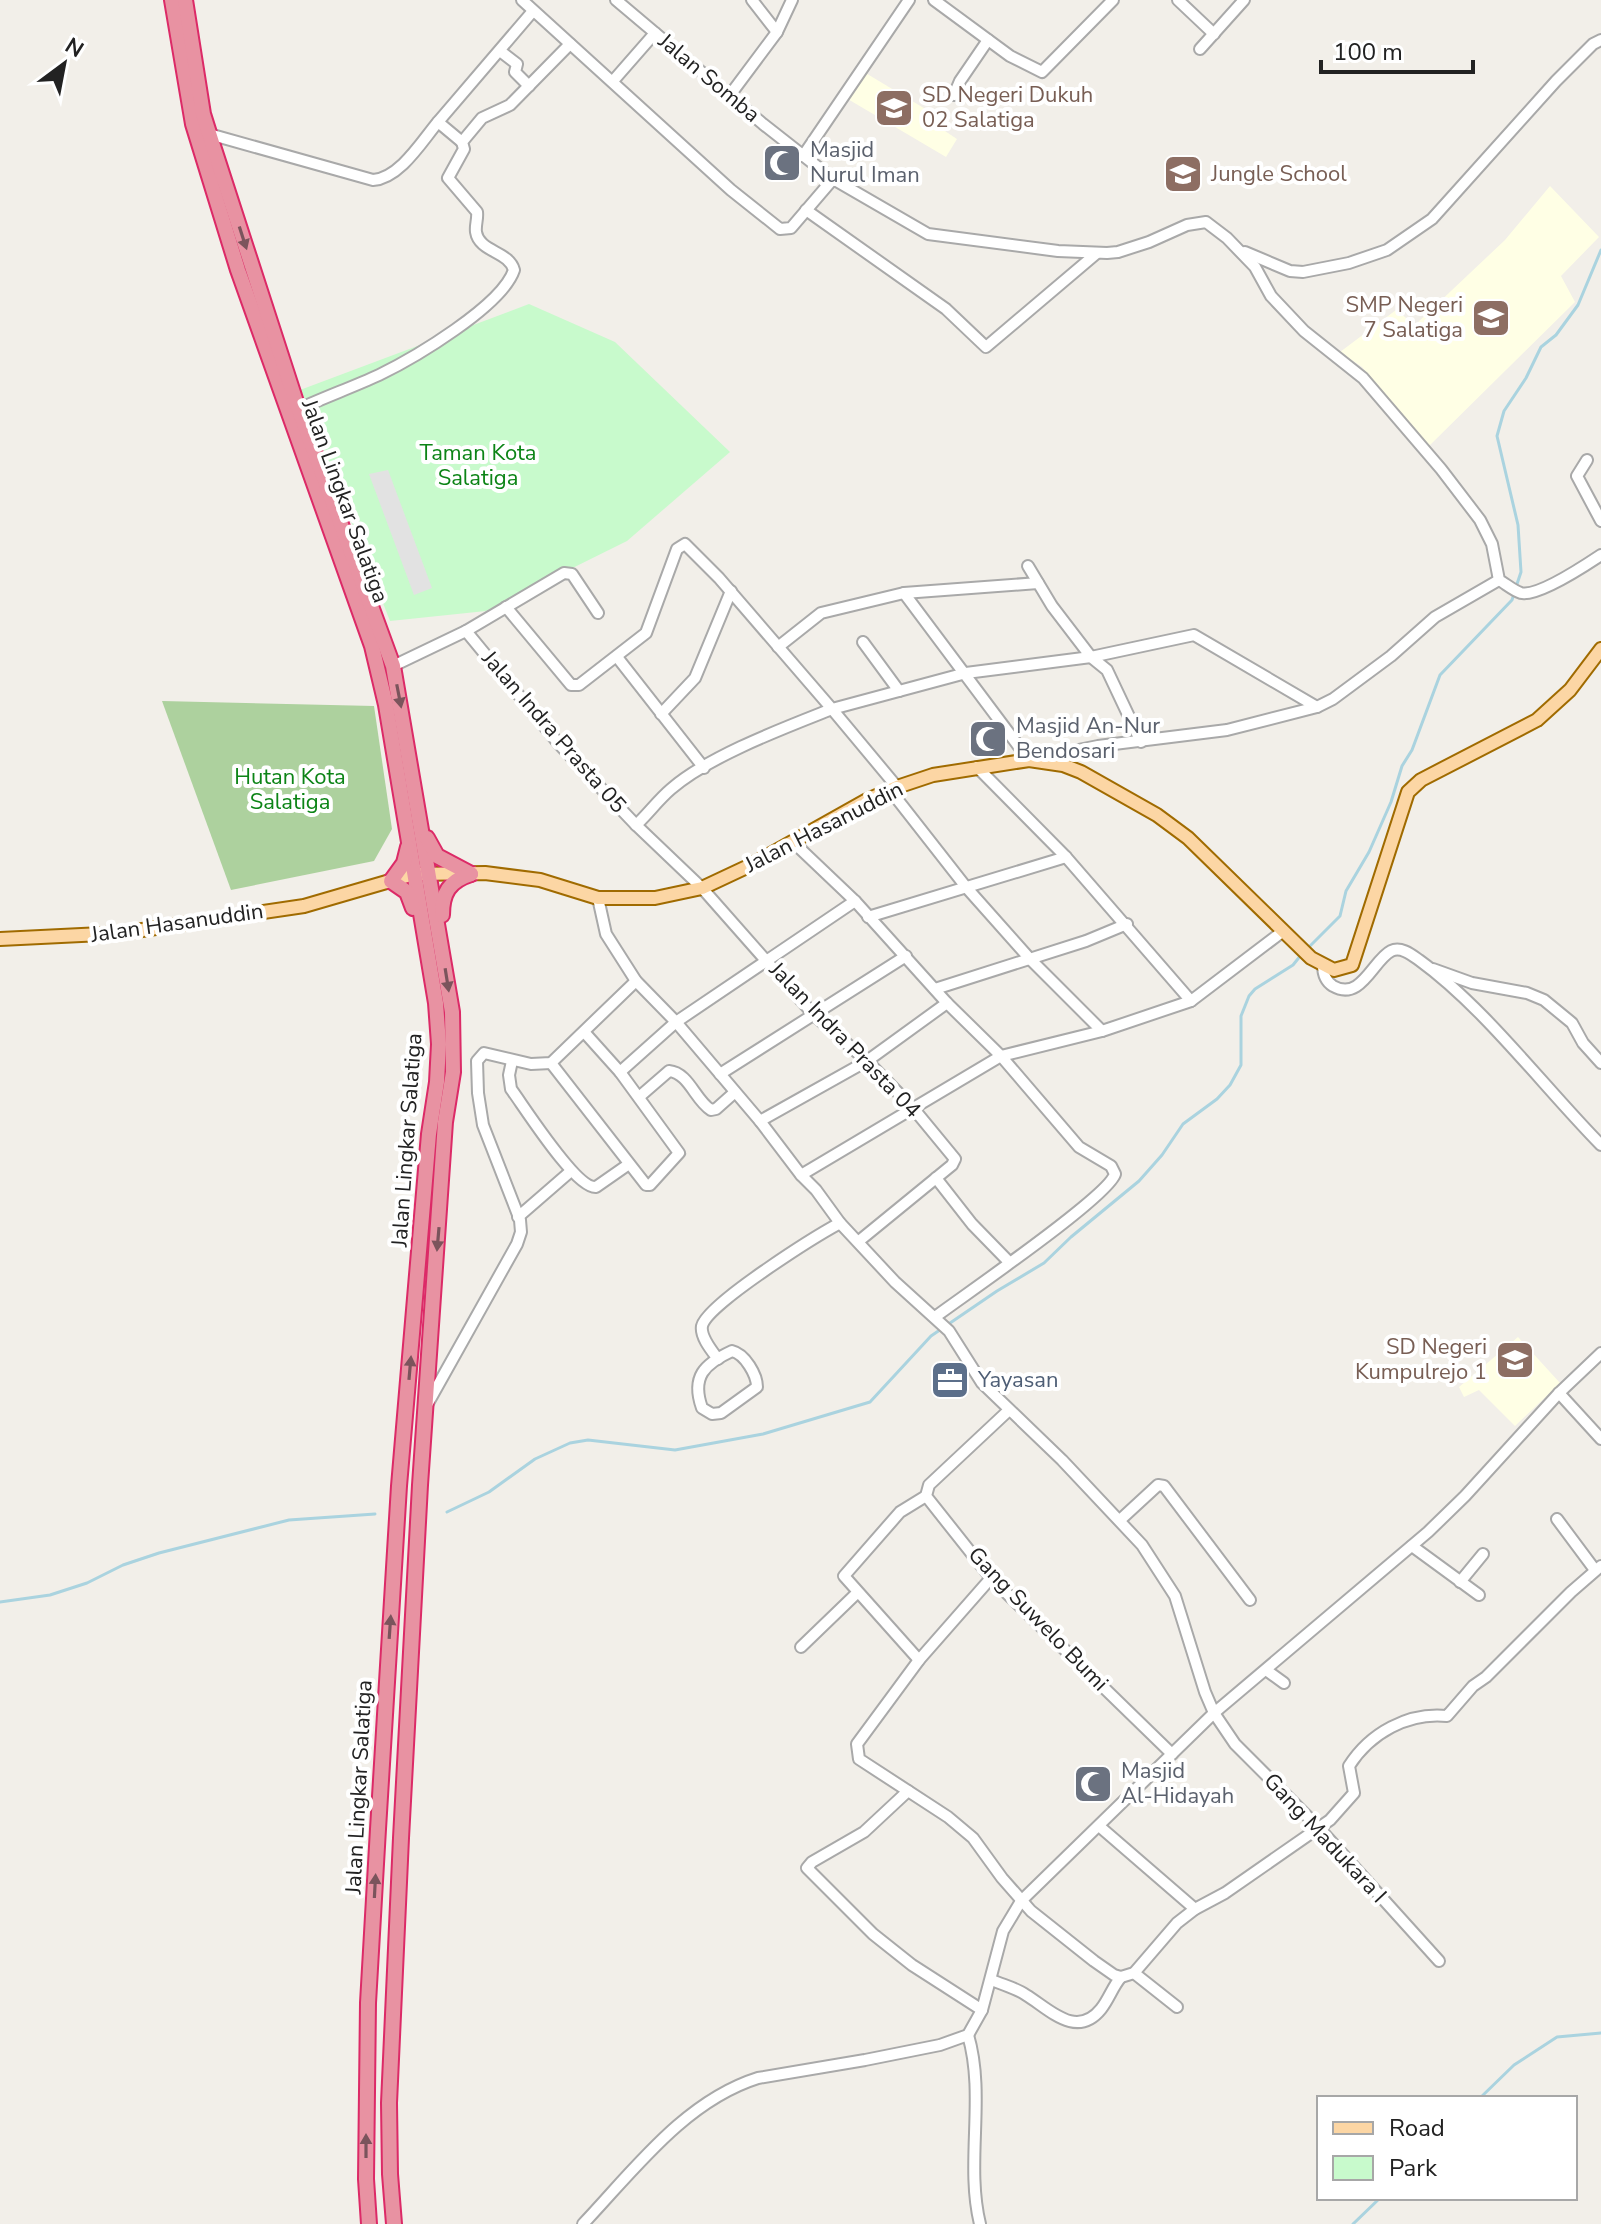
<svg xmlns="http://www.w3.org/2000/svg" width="1601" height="2224" viewBox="0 0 1601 2224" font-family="'Nunito Sans',sans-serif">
  <rect width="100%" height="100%" fill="#f2efe9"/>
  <g fill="#ffffe5">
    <path d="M864,72L942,119L939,127L957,139L946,157L846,98Z"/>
    <path d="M1550,186L1599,237L1561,276L1575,302L1428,447L1362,367L1340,352L1396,310L1415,325L1505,240Z"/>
    <path d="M1518,1337L1560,1383L1515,1426L1479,1390L1464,1397L1459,1387Z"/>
  </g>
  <path fill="#add19e" d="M162,701L374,706L392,829L374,861L231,890Z"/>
  <path fill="#c8facc" d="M529,304L615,342L730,452L627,541L486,611L390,621L300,390Z"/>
  <path fill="#e2e2e2" d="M388,470L432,588L414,595L369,474Z"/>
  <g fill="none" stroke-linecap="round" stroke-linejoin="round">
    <g stroke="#aad3df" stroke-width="3">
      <path d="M1516,587L1521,572L1518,525L1497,436L1504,411L1526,378L1541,347L1556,335L1578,305L1601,250"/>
      <path d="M1306,950L1340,916L1346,891L1369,852L1391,802L1402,766L1412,750L1440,675L1512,600L1514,594"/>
      <path d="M447,1512L489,1492L535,1459L570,1443L588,1440L675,1450L763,1434L870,1402L931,1336L997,1291L1044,1263L1071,1237L1139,1181L1162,1155L1183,1124L1217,1099L1230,1085L1241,1065V1016L1249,996L1255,989L1293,965L1301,955"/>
      <path d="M0,1602L50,1595L87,1583L123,1565L159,1553L289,1520L375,1514"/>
      <path d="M1480,2098L1514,2065L1557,2037L1601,2033"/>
      <path d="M1353,2224L1380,2198"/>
    </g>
    <g stroke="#a9a9a9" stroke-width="14">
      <g id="minor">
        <path d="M522,0L731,190L780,229L791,228L833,179"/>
        <path d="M616,0L763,124L833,179L928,234L1058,251L1107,253L1118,252L1149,242L1187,225L1206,222L1227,238L1255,267L1271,296L1304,331L1363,378L1441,469L1480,520L1492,544L1499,580C1506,584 1514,591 1521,593C1538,597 1586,565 1601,555"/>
        <path d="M752,0L777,32L792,0"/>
        <path d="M934,0L1010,56L1042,72L1113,0"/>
        <path d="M1178,0L1214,34"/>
        <path d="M1200,49L1244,0"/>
        <path d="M500,51L517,64L515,72L529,86"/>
        <path d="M613,81L655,33"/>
        <path d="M730,95L777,32"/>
        <path d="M954,95L960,81L988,40"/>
        <path d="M209,134L373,180C400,178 422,141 438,122"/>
        <path d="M462,142L438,122L533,11"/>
        <path d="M803,156L909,0"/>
        <path d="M806,210L946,309L986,347L1097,253"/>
        <path d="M1245,252L1290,271L1303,272L1349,263L1387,250L1432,219L1556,81L1593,44L1601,40"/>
        <path d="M299,409C325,397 353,387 379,375C414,358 502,306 514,270C509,251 479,252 476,232C475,225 478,219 477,212L448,178L464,149L462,142L482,118L510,105L570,44"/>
        <path d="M1587,460L1577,476L1601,521"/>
        <path d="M1028,566L1052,606L1091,657L1107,670L1141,742"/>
        <path d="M904,593L1029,760L1098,746L1227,730L1317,707L1333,699L1391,656L1435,617L1499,580"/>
        <path d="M506,607L571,685H579L646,633L677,549L685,544L719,578L832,709L966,673L1091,657L1194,635L1317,707"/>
        <path d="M466,631L559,744L636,825L702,888L814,1015L867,1061L913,1108L955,1159L952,1165L859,1241"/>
        <path d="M863,642L899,691"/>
        <path d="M778,647L821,613L904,593L1038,583"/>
        <path d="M617,657L704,768"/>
        <path d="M393,666L466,631L564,573L572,574L598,613"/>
        <path d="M661,714L695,678L731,591"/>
        <path d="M977,767L1066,857L1191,1001"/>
        <path d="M890,790L966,887L1030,959L1102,1031"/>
        <path d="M636,825C648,814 658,800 671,789C709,756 784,728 832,709L897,787"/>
        <path d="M793,842L855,901L947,1003L1001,1056L1079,1147L1111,1166L1115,1174C1108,1197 963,1296 935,1317"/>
        <path d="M598,898L606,934L636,981L676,1022L760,1121L801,1175L816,1190L840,1223L895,1282L949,1331L982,1383L1062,1460L1142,1545L1175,1596L1205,1692L1214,1713L1235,1744L1318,1827L1439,1961"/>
        <path d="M868,917L1066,857"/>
        <path d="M1323,965C1323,974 1325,981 1333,986C1361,1002 1373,960 1391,951C1401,946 1412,955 1419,960C1485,1008 1543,1086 1601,1145"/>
        <path d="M1433,969L1472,983L1527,993L1544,1000L1572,1023L1583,1043L1601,1063"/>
        <path d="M935,989L1086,941L1127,924"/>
        <path d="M512,1061L509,1075L511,1089C525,1108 576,1189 596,1187L629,1164"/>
        <path d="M551,1063L646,1185H650L679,1153L620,1072L585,1033"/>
        <path d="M620,1072L676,1022L855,901"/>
        <path d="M720,1074L906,956"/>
        <path d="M639,1097L669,1071C689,1073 695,1100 711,1110L716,1109L734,1093"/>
        <path d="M760,1121L867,1061L947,1003"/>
        <path d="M801,1175L1001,1056L1102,1031L1191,1001L1282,932"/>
        <path d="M936,1178L972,1224L1009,1262"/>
        <path d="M518,1217L571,1171"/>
        <path d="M732,1351C745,1354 757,1375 757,1387L721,1413L712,1414L702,1408C691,1377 704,1364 732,1351Z"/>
        <path d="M718,1359C712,1351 700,1337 702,1326C707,1304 816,1236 840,1223"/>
        <path d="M1559,1393L1601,1439"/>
        <path d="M428,1403L517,1244L521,1232L520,1220L483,1125L478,1093L477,1061L484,1053L531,1064L551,1063L636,981"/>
        <path d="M1008,1411L929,1485L926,1496L991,1578L1172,1754"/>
        <path d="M1557,1519L1595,1570"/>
        <path d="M1120,1520L1158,1485L1164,1486L1250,1600"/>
        <path d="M1412,1546L1479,1595"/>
        <path d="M991,1578L919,1660L857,1744L859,1759L948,1817L973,1838L1002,1878L1031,1911L1094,1961L1114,1975L1121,1977L1134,1973L1177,1923L1195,1909L1225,1893L1330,1820L1354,1793L1349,1766C1370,1733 1408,1712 1447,1716L1473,1686L1486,1677L1571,1592L1601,1566"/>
        <path d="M1460,1582L1483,1554"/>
        <path d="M801,1647L857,1593"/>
        <path d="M919,1660L844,1576L900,1512L926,1496"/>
        <path d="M1266,1670L1284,1683"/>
        <path d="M908,1791L864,1832L812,1862L807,1868L873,1934L912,1965L982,2010"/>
        <path d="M1099,1826L1195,1909"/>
        <path d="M1134,1973L1177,2007"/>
        <path d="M992,1980C1003,1985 1016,1988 1026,1995C1048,2008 1076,2040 1101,2009C1109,1999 1113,1986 1121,1977"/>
        <path d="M968,2035C986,2096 965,2163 980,2224"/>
        <path d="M583,2224C634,2170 685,2101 758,2078L865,2060L940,2045L968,2035L982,2010L1003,1931L1021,1901L1214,1713L1428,1532L1465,1496L1559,1393L1601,1353"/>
      </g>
    </g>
    <g stroke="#a06b00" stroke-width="16">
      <path id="major" d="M0,939L122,933L304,906L414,874L485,873L540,880L598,898H655L702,888L751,865L867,800L897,787L933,775L1029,760L1063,765L1081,772L1157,815L1188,838L1311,958L1334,970L1352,965L1408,792L1421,780L1537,720L1570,690L1601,649"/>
    </g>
    <g stroke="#dc2a67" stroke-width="18">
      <g id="highway">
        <path d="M172,0L193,124L238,270L372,646L386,705L436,1003L439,1044L437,1082L429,1134L399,1486L378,1829L368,2003L366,2179L369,2224"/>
        <path d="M185,0L203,114L214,149L296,402L393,666L452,1012L453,1072L445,1122L420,1485L401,1838L389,2103L390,2174L394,2224"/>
        <path d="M427,838L437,856L471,874"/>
        <path d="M408,847L404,863L391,881L407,892L413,908"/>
        <path d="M442,915C442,893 449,881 471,874"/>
      </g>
    </g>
    <use href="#minor" stroke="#fff" stroke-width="10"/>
    <use href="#major" stroke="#fcd6a4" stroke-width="12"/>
    <use href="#highway" stroke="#e892a2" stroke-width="14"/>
  </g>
  <defs><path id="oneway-solid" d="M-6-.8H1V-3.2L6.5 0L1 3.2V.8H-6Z" transform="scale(2)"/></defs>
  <g fill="#7b545c">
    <use href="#oneway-solid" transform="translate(243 238) rotate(72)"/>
    <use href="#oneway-solid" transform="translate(399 696) rotate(79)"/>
    <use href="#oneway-solid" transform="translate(447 980) rotate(81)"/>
    <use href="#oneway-solid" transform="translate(438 1239) rotate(95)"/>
    <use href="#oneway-solid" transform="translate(410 1368) rotate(-85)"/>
    <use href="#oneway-solid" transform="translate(390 1627) rotate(-86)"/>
    <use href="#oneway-solid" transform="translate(375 1886) rotate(-87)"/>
    <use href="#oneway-solid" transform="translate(366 2146) rotate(-90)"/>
  </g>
  <defs>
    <g id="school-square" transform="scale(2)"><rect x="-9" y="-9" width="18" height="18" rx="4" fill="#8d6e63" stroke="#fff"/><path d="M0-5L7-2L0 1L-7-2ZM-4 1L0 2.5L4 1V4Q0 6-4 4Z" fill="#fff"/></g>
    <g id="mosque-square" transform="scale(2)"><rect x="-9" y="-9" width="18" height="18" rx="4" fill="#6b7280" stroke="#fff"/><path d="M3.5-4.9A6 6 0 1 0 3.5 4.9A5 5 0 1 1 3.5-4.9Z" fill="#fff"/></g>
    <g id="office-square" transform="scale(2)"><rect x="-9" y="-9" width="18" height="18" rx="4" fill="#5c6f8a" stroke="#fff"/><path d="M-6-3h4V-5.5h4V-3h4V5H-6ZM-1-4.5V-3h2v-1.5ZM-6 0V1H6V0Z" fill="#fff"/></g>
  </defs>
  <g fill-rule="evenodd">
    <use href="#school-square" x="894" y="108"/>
    <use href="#mosque-square" x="782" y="163"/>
    <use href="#school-square" x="1183" y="174"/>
    <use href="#school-square" x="1491" y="318"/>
    <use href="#mosque-square" x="988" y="739"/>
    <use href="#school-square" x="1515" y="1360"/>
    <use href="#office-square" x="950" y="1380"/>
    <use href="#mosque-square" x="1093" y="1784"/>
  </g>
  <g text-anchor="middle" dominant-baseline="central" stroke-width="8" stroke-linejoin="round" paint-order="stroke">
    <g font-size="22" fill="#222" stroke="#fff">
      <text transform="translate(709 78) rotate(40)">Jalan Somba</text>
      <text transform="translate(345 501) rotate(70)">Jalan Lingkar Salatiga</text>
      <text transform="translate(554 732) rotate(49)">Jalan Indra Prasta 05</text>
      <text transform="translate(824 827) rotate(-27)">Jalan Hasanuddin</text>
      <text transform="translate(177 923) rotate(-8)">Jalan Hasanuddin</text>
      <text transform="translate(845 1040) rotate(46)">Jalan Indra Prasta 04</text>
      <text transform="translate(407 1140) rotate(-86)">Jalan Lingkar Salatiga</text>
      <text transform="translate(1038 1619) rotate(46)">Gang Suwelo Bumi</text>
      <text transform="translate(359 1787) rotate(-87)">Jalan Lingkar Salatiga</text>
      <text transform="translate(1325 1838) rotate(47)">Gang Madukara I</text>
    </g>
    <g font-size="22" fill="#785e54" stroke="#fff" text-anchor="start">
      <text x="922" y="95">SD Negeri Dukuh<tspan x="922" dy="25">02 Salatiga</tspan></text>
      <text x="1211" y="174">Jungle School</text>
      <text x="1463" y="305" text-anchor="end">SMP Negeri<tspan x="1463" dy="25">7 Salatiga</tspan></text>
      <text x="1487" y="1347" text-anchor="end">SD Negeri<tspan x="1487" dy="25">Kumpulrejo 1</tspan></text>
    </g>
    <g font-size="22" fill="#5b616d" stroke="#fff" text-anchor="start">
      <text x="810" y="150">Masjid<tspan x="810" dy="25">Nurul Iman</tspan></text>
      <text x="1016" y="726">Masjid An-Nur<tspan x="1016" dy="25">Bendosari</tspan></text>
      <text x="1121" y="1771">Masjid<tspan x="1121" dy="25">Al-Hidayah</tspan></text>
    </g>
    <g font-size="22" fill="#0c8416" stroke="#fff">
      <text x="478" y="453">Taman Kota<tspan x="478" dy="25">Salatiga</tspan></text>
      <text x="290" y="777">Hutan Kota<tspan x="290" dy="25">Salatiga</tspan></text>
    </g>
    <g font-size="22" fill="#4e5e75" stroke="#fff" text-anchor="start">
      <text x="978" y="1380">Yayasan</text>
    </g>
  </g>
  <rect x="1317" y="2096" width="260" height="104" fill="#ffffff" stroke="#a7a7a7" stroke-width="2"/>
  <rect x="1333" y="2122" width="40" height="12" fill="#fcd6a4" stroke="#a7a7a7" stroke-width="2"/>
  <text x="1389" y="2136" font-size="24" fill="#222222">Road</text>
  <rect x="1333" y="2156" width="40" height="24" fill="#c8facc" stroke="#a7a7a7" stroke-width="2"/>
  <text x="1389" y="2176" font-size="24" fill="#222222">Park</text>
  <g transform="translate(64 64) rotate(32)" stroke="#ffffff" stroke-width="6" paint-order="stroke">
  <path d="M0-6L14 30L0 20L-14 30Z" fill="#222222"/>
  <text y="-12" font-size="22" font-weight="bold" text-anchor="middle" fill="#222222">N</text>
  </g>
  <path d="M1321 60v12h152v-12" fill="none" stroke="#222222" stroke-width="4"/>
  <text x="1333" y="60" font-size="24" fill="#222222" stroke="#ffffff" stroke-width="6" paint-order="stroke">100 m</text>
</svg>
